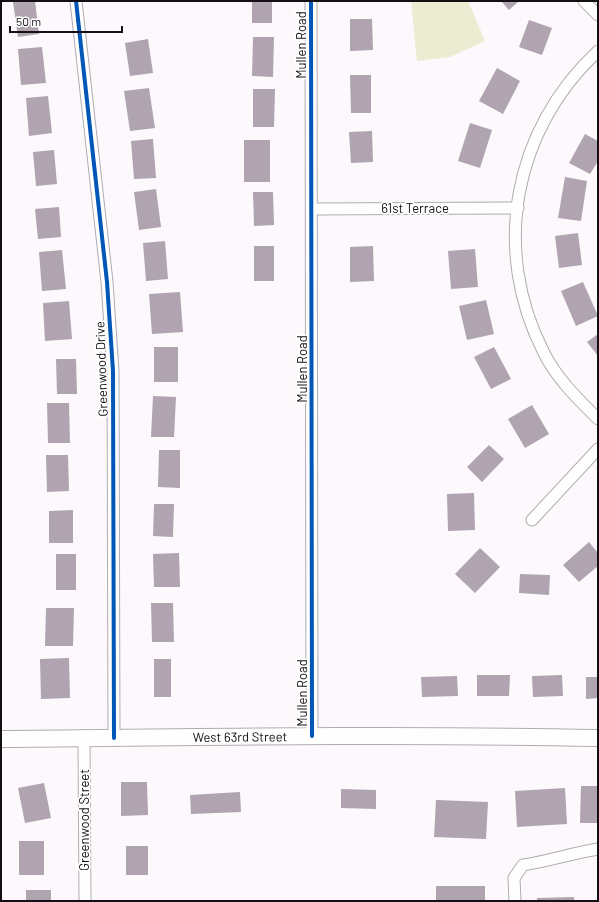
<svg xmlns="http://www.w3.org/2000/svg" width="599" height="902" viewBox="0 0 599 902" font-family="Barlow,sans-serif">
  <rect width="100%" height="100%" fill="#fcf8fc"/>
  <path fill="#ececd3" d="M411,1H468L485,41L450,57L417,61Z"/>
  <g fill="#afa4b0">
    <path d="M19,1H35L39,34L18,37L13,2Z"/>
    <rect x="252" y="1" width="20" height="22"/>
    <path d="M501,1H519L509,10Z"/>
    <path d="M350,19H372L373,50L350,51Z"/>
    <path d="M529,20L552,28L542,55L519,47Z"/>
    <path d="M253,37H274L273,77L252,76Z"/>
    <path d="M148,39L153,73L130,76L125,43Z"/>
    <path d="M42,47L46,83L21,85L18,49Z"/>
    <path d="M497,68L520,81L503,114L479,101Z"/>
    <path d="M350,75H371V113H351Z"/>
    <path d="M149,88L155,128L130,131L124,91Z"/>
    <path d="M253,89H275L274,127H253Z"/>
    <path d="M48,96L52,133L29,136L26,98Z"/>
    <path d="M470,123L492,130L480,168L458,161Z"/>
    <path d="M372,131L373,162L351,163L349,132Z"/>
    <path d="M585,134L598,141V161L590,174L569,163Z"/>
    <path d="M153,139L156,178L134,179L131,141Z"/>
    <rect x="244" y="140" width="26" height="42"/>
    <path d="M54,150L57,184L36,186L33,152Z"/>
    <path d="M565,177L587,181L581,221L558,218Z"/>
    <path d="M156,189L161,227L139,230L134,192Z"/>
    <path d="M253,192H273L274,225L254,226Z"/>
    <path d="M59,207L61,237L38,239L35,209Z"/>
    <path d="M578,233L582,265L559,268L555,236Z"/>
    <path d="M165,241L168,279L146,281L143,243Z"/>
    <rect x="254" y="246" width="20" height="35"/>
    <path d="M373,246L374,281L350,282V247Z"/>
    <path d="M475,249L478,287L451,289L448,251Z"/>
    <path d="M62,250L66,289L42,291L39,252Z"/>
    <path d="M583,282L598,316L576,326L561,291Z"/>
    <path d="M180,292L183,332L152,334L149,294Z"/>
    <path d="M486,300L494,334L467,340L459,306Z"/>
    <path d="M69,301L72,339L45,341L43,303Z"/>
    <path d="M598,334V356L587,342Z"/>
    <rect x="154" y="347" width="24" height="35"/>
    <path d="M494,347L511,379L491,389L474,357Z"/>
    <path d="M56,359H76L77,394H57Z"/>
    <path d="M153,396L176,397L174,437H151Z"/>
    <path d="M47,403H69L70,443H48Z"/>
    <path d="M532,405L549,434L525,448L508,419Z"/>
    <path d="M489,445L504,459L482,482L467,467Z"/>
    <path d="M159,450H180V488L158,487Z"/>
    <path d="M46,455H68L69,491L47,492Z"/>
    <path d="M474,493L475,530L448,531L447,494Z"/>
    <path d="M154,504H174L173,537L153,536Z"/>
    <path d="M73,510V543H49V511Z"/>
    <path d="M589,542L598,553V566L579,582L563,565Z"/>
    <path d="M480,548L500,567L475,593L455,574Z"/>
    <path d="M179,553L180,587H154L153,554Z"/>
    <rect x="56" y="554" width="20" height="36"/>
    <path d="M520,574L550,575L549,595L519,593Z"/>
    <path d="M151,603H173L174,642H152Z"/>
    <path d="M46,608H74L73,646H45Z"/>
    <path d="M69,658L70,698L41,699L40,659Z"/>
    <rect x="154" y="659" width="17" height="38"/>
    <path d="M477,675H510L509,696H477Z"/>
    <path d="M562,675L563,696L533,697L532,676Z"/>
    <path d="M457,676L458,696L422,697L421,677Z"/>
    <path d="M586,677H598V698L586,699Z"/>
    <path d="M121,782H147L148,815L121,816Z"/>
    <path d="M44,783L51,818L25,823L18,788Z"/>
    <path d="M581,786H598V823H580Z"/>
    <path d="M565,788L567,824L517,827L515,791Z"/>
    <path d="M341,789L376,790V809L341,808Z"/>
    <path d="M240,792L241,812L191,814L190,795Z"/>
    <path d="M436,800L488,802L486,839L434,837Z"/>
    <rect x="19" y="841" width="25" height="34"/>
    <rect x="126" y="846" width="22" height="29"/>
    <rect x="436" y="886" width="49" height="15"/>
    <rect x="26" y="890" width="25" height="11"/>
    <path d="M574,897V901H537V898Z"/>
  </g>
  <g fill="none" stroke-linecap="round" stroke-linejoin="round">
    <g stroke="#b0acb0" stroke-width="13">
      <g id="street">
        <path d="M76,1L107,282L113,371L114,738"/>
        <path d="M311,1L312,736"/>
        <path d="M584,1L598,15"/>
        <path d="M598,51C513,130 491,250 544,353C557,379 578,399 598,419"/>
        <path d="M312,209L518,208"/>
        <path d="M532,520L598,449"/>
        <path d="M84,738L85,901"/>
        <path d="M515,901L514,878L523,865C549,861 573,853 598,849"/>
      </g>
    </g>
    <g stroke="#b0acb0" stroke-width="18">
      <g id="secondary">
        <path id="s1" d="M1,739C200,737 399,734 598,738"/>
      </g>
    </g>
    <use href="#street" stroke="#fffeff" stroke-width="11"/>
    <use href="#secondary" stroke="#fffeff" stroke-width="16"/>
    <g stroke="#fff" stroke-width="6">
      <g id="cycleway">
        <path d="M76,1L107,282L113,371L114,738"/>
        <path d="M311,1L312,736"/>
      </g>
    </g>
    <use href="#cycleway" stroke="#0057b8" stroke-width="4"/>
  </g>
  <g text-anchor="middle" dominant-baseline="central" stroke-width="3.5" stroke-linejoin="round" paint-order="stroke">
    <g font-size="13" fill="#140f15" stroke="#fff">
      <text transform="translate(301 45) rotate(-90)">Mullen Road</text>
      <text x="415" y="208">61st Terrace</text>
      <text transform="translate(101 369) rotate(-92)">Greenwood Drive</text>
      <text transform="translate(302 369) rotate(-90)">Mullen Road</text>
      <text transform="translate(302 693) rotate(-90)">Mullen Road</text>
      <text stroke="none"><textPath href="#s1" startOffset="239">West 63rd Street</textPath></text>
      <text transform="translate(84 820) rotate(-90)">Greenwood Street</text>
    </g>
  </g>
  <rect width="599" height="902" fill="none" stroke="#140f15" stroke-width="4"/>
  <path d="M10 26v6h112v-6" fill="none" stroke="#140f15" stroke-width="2"/>
  <text x="16" y="26" font-size="12" fill="#140f15" stroke="#ffffff" stroke-width="3" paint-order="stroke">50 m</text>
</svg>
